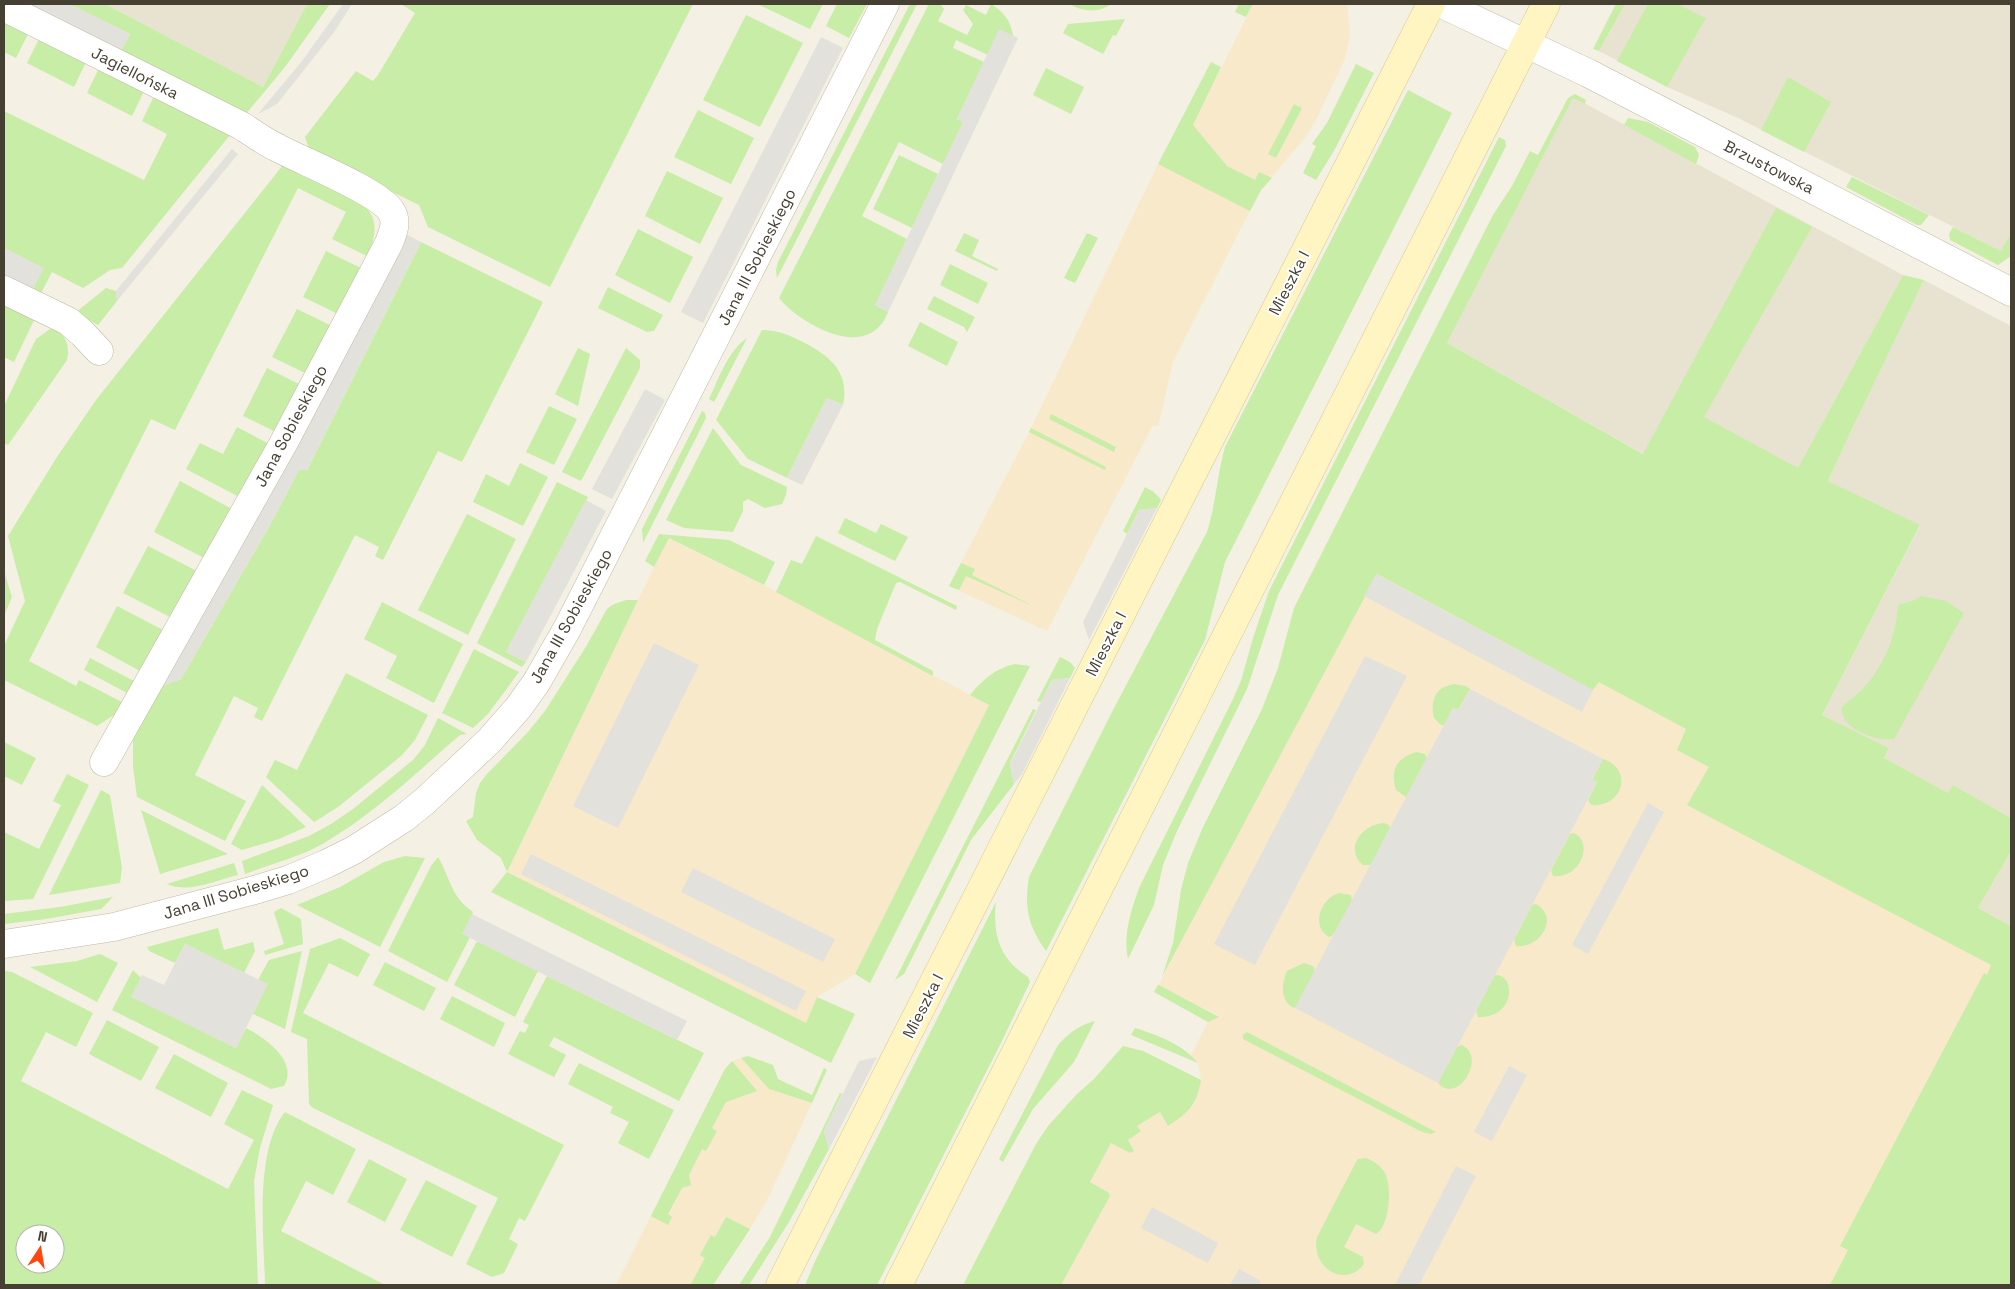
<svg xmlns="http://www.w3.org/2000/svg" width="2015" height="1289" viewBox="0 0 2015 1289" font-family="'Space Grotesk',sans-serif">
  <rect width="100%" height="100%" fill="#f4f0e3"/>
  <g fill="#e8e3d1">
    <path d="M105,4H307L263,87Z"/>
    <path d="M1625,4H2011V256L1738,118L1667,87L1599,51Z"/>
    <path d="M1573,97L1903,275L1699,651L1644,454L1447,343Z"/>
    <path d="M1924,280L2011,326V818L1953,785L1948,794L1884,758L1889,748L1822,715L1920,526L1828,481L1852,429Z"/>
    <path d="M2011,851V926L1978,908Z"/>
  </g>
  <g fill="#f8e9cb">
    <path d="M1253,4H1347L1350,35L1345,59L1315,122L1306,136L1261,190L1244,222L1173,362L1158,426L1153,425L1047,631L949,586L1031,428L1158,164L1170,170Z"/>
    <path d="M1401,491L1822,715L1889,748L1884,758L1948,793L1953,785L2011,818V851L1978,908L2011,926L1883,1285H1061L1110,1196L1109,1193L1090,1182L1111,1143L1130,1153L1134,1151L1128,1140L1137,1126L1160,1112L1167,1125L1187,1112L1194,1104L1201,1080L1198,1063L1191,1055L1208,1022L1219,1016L1159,985Z"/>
    <path d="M668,538L787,597L989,705L855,974L817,997L806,1023L507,872Z"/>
    <path d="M741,1058L769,1089L812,1103L768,1198L750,1229L713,1285H616L725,1069L735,1060Z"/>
  </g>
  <g fill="#c7eda7" fill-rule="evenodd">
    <path d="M69,4H105L263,87L307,4H330L285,67L245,115L120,53L130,34Z"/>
    <path d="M401,4H693L550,287L428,227L419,205L314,154L309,149L305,137L356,71L373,81L378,75L415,13Z"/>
    <path d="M757,4H823L810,29Z"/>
    <path d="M837,4H867L849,38L826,26Z"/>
    <path d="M910,4H917L777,278L776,270L778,262Z"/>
    <path d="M929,4H940L944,9L938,21L967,35L973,24L963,10L966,5L986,15L991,4C1004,12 1011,21 1013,36L999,30L988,55L956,40L953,48L984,62L957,119L963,122L943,164L899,142L862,216L907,239L875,305L888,312C869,363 801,325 779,298Z"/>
    <path d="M1069,4H1111C1098,14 1082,11 1069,4Z"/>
    <path d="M1239,4H1253L1246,17L1235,12Z"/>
    <path d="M1616,4H1625L1599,51L1593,49Z"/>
    <path d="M1648,4H1677L1706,18L1667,87L1617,61Z"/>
    <path d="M746,15L803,43L760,127L703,100Z"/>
    <path d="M4,19L29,32L16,58L4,52Z"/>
    <path d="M1125,19L1116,36L1113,35L1103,54L1063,33L1068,24Z"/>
    <path d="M40,37L87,60L74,87L27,63Z"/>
    <path d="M1211,62L1221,67L1193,125L1227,166L1255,180L1259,172L1272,178L1261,190L1250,211L1158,164Z"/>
    <path d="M1356,64L1374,73L1335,149L1316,180L1303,173L1316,146L1312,144L1327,123Z"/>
    <path d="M100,66L145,89L132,116L87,93Z"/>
    <path d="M1046,68L1084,87L1071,114L1033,95Z"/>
    <path d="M1788,77L1831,102L1804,152L1761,130Z"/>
    <path d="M1408,90L1452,113L1225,562L1205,640L1046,951C1028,926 1024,908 1029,877L1113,710L1207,532C1216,504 1217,475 1225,447Z"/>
    <path d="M155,94L230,135L122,268L110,270L83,288L52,272L40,295L32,291L43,268L4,248V111L144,180L167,134L142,121Z"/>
    <path d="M1575,94L1586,100L1585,104L1573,98L1447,343L1643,454L1776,208L1812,227L1704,417L1798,468L1903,275L1924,280L1852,429L1828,481L1920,525L1822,715L1889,748L1884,758L1948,793L1953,785L2011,818V851L1978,908L2011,926V1285H1830L1848,1250L1840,1246L1984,973L1987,975L1991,965L1687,805L1709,767L1677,750L1686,729L1599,682L1593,690L1377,574L1162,977L1173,943L1181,890L1188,863L1203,827L1262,709L1278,668L1294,608L1493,215L1512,186L1530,151L1538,155L1568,98Z"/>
    <path d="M1294,104L1302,108L1276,158L1268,154Z"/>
    <path d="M698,110L754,138L731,184L674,157Z"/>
    <path d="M1628,118L1648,122L1695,147L1699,155L1696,164L1624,125Z"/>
    <path d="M1499,137L1505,140L1506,146L1278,595L1247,689L1177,831L1163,865L1154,905L1128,959C1123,934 1131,911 1139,888L1232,701L1241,681L1253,638L1269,591Z"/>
    <path d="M899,155L938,174L912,228L873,209Z"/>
    <path d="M283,165C299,172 314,179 330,186C365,202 387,214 367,256L332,239L346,212L298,188L175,430L151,419L29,661L76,686L79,680L122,702L114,715L97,726L4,680V646L25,601L8,536L57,457L96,400Z"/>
    <path d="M667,171L723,198L700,244L645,216Z"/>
    <path d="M1852,177L1929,215L1921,225H1917L1846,187Z"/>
    <path d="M1953,227L2001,251L2011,234V256L1998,265L1950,240L1949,234Z"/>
    <path d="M638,229L693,257L670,303L615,275Z"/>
    <path d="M964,233L979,240L972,256L998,269L997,271L955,251Z"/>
    <path d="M1087,233L1098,238L1075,283L1064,278Z"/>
    <path d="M421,242L543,302L462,462L438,451L383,560L375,556L379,547L355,535L262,721L254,717L258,708L234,696L195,775L246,801L225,841L137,797L133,767V741L136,732L162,686L181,679L270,525L299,470H307Z"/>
    <path d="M326,251L361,268L338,314L303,297Z"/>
    <path d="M950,264L988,283L978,304L940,285Z"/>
    <path d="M608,287L663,315L654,331L647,332L598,308Z"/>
    <path d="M106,288L116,291L117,301L98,325L75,313Z"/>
    <path d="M934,296L975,317L967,332L964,327L927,309Z"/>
    <path d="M4,303L35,318L14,362L4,357Z"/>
    <path d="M297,309L332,326L307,374L272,357Z"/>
    <path d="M920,322L958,342L947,366L908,346Z"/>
    <path d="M53,327C66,335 70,345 67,360L8,445L4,443V406L36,339Z"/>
    <path d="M762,330C778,330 789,335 803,342C830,356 850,372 843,405L827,398L787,478L748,459L716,420Z"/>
    <path d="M747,338L714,402L709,399C719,379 727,352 747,338Z"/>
    <path d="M578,348L590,354L578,406L555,394Z"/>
    <path d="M626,348L640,360V368L581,481L562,472Z"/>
    <path d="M267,368L301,385L276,432L243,416Z"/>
    <path d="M549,406L577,419L554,465L526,452Z"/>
    <path d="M702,411L705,413L706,418L643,543L642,529Z"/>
    <path d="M1051,414L1116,447L1114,452L1049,419Z"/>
    <path d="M237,427L269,444L239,497L186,469L200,443L223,454Z"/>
    <path d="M713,428L741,465L787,487L786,495L782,504L765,508L748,499L743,502V511L733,532L684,528L666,520Z"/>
    <path d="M1031,428L1106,467L1105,470L1029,432Z"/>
    <path d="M520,463L548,477L523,526L473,502L486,474L509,486Z"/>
    <path d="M180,481L232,509L204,558L154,532Z"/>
    <path d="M557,482L588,497L506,652L526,662L522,667L477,643Z"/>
    <path d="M1145,487L1154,492L1161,500L1157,508L1139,510L1127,534L1123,531Z"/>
    <path d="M467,514L516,539L468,635L418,610Z"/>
    <path d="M845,518L876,533L881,524L908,537L895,561L838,533Z"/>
    <path d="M659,534L729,540L775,562L764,585L669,538L654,567L645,561Z"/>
    <path d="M816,536L957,606L956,610L900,582L896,583L877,629L875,640L933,671V676L776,592L791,560L802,564Z"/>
    <path d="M148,546L197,571L170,617L123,593Z"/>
    <path d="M961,563L975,569L972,575L1035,607L966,576L959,590L949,586Z"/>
    <path d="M4,571L12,597L4,616Z"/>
    <path d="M1921,596L1946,601L1964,613L1894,739C1878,741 1855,733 1845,720C1843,717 1842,711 1841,708C1849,700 1860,693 1867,684C1885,663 1897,633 1898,605L1915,600Z"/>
    <path d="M626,600H638L507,872L806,1023L817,997L855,1014L831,1063L491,892L507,872L501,858L477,840L466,821L473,817L476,793L480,783L487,774L528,732L545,711L587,645L607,609L612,605Z"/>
    <path d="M382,602L463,644L434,703L386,678L397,656L364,639Z"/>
    <path d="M117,606L163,630L140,671L96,647Z"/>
    <path d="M474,649L519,672L488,714L473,728L442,713Z"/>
    <path d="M1060,657L1070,662L1075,668L1070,678L1052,680L1041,702L1037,701Z"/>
    <path d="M90,658L134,681L127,693L84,670Z"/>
    <path d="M1015,664L1030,666L870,983L855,974L989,705L970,695C982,680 996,668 1015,664Z"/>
    <path d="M346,673L428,715L415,740L401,756L338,807L314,822L266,777L275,760L297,770Z"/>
    <path d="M1454,684L1466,686L1470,689L1458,710L1453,708L1444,725H1441L1434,718C1430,701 1435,687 1454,684Z"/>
    <path d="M1033,709L1036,710L1010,763L1014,784L971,840L904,974L895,980Z"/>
    <path d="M438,718L467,734L460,735C417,772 374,814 324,843C300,857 271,864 245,874L242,861L309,836L331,824L353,809L413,760L425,745Z"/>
    <path d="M4,742L36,758L22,785L4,776Z"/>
    <path d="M1416,752L1425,754L1427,758L1406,797L1396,790C1390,769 1396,759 1416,752Z"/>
    <path d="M1603,759C1634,769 1623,808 1591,805L1588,800L1597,782L1592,780Z"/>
    <path d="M67,774L89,785L33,899L4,901V832L39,849L61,805L53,801Z"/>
    <path d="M262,785L306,827L279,839L242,850L231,844Z"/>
    <path d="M101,790L110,795L122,868L120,883L49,895Z"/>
    <path d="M141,810L228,854L160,874Z"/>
    <path d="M1384,823L1389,825L1390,828L1371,865H1363C1343,848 1363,824 1384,823Z"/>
    <path d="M1573,833C1594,840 1582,879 1553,876L1551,870L1570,834Z"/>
    <path d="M405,856L425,858L380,947L297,905L340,887L384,862Z"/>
    <path d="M438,857C451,879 450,896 473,912L463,934L470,937L447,982L388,951L431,866Z"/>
    <path d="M234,863L238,875C217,880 188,894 167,884Z"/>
    <path d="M1339,893L1351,895L1352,901L1333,935L1329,937C1310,926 1321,898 1339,893Z"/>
    <path d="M113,897L101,909L46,919L4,924V914L60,907Z"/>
    <path d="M996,902C992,934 1000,960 1028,977L1030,982L1002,1041L877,1285H805L816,1259Z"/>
    <path d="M1536,904C1560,917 1540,949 1516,946L1514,940L1532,905Z"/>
    <path d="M281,908L301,919L303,944L265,955L264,951L284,944L274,912Z"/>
    <path d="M218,928L224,950L253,942L255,951L244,973L185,944L175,963L149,951L147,947Z"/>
    <path d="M340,938L370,954L358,977L329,963L303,1013L564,1145L525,1221L519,1218L509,1239L518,1244L504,1273L492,1277L466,1264L498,1198L313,1108L309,1104L307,1039L291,1032L310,949Z"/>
    <path d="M477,941L538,971L515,1017L454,985Z"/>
    <path d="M302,951L285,1029L253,1014L267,985L258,980L269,960Z"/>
    <path d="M100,954L118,963L97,1002L30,967L77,961Z"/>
    <path d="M385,962L436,988L424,1011L373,985Z"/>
    <path d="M1304,963L1313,966L1315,971L1295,1008C1279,1003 1282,983 1287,971Z"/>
    <path d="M133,970L141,978L132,996L236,1048L246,1028C264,1037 299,1061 284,1086L271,1089L112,1010Z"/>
    <path d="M5,971L12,972L93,1013L76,1047L46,1032L21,1081L228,1189L254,1140L224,1124L242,1090L273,1105L260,1148L254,1181L258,1285H4ZM25,1234H55V1264H25Z"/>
    <path d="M1495,975C1516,974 1516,1018 1478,1017L1476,1011Z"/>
    <path d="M547,976L704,1053L679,1101L554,1037L549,1046L566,1055L554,1077L508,1054L520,1031L525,1033L529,1025L523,1022Z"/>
    <path d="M1158,985H1159L1219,1017L1208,1022L1154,992Z"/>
    <path d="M452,996L505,1023L494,1047L440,1019Z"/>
    <path d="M107,1020L159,1047L141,1081L89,1054Z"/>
    <path d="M1095,1021L1074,1062L1033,1109L1003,1162L999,1159L1058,1045C1069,1033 1079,1025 1095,1021Z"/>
    <path d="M1135,1028C1158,1035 1182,1044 1198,1063L1131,1035Z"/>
    <path d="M1247,1032L1436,1132L1431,1134L1422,1132L1243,1039V1035Z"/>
    <path d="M1461,1045C1488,1055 1458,1106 1438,1083L1457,1047Z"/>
    <path d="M1123,1046L1143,1051L1201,1080C1196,1106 1190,1111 1168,1126L1160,1112L1137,1126L1141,1131L1128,1140L1134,1151L1130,1153L1111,1143L1090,1182L1109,1193L1110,1196L1061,1285H963L1036,1144L1048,1126L1076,1095L1094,1079Z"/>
    <path d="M174,1054L228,1083L211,1117L155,1088Z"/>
    <path d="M748,1056L773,1065L778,1079L812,1095L824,1068L827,1070L812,1103L769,1089L741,1058Z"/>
    <path d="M732,1061L757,1091L726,1102L712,1128L717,1131L706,1151L702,1149L689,1175L691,1185L682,1188L668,1214L672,1217L668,1225L651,1216L725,1069Z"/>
    <path d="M579,1063L674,1110L649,1159L618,1143L629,1122L610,1113L613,1107L568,1084Z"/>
    <path d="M840,1093L842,1094L824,1131L829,1149L789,1222L749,1285H739L770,1237Z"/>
    <path d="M285,1112L356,1149L333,1195L306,1181L281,1231L385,1285H265C264,1236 254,1151 285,1112Z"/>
    <path d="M1366,1158C1374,1161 1381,1166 1385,1173C1392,1186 1390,1226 1376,1234L1356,1224L1344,1247L1363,1257L1364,1264C1346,1289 1310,1268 1317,1237L1356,1162L1358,1159Z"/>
    <path d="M369,1159L407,1179L385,1222L347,1202Z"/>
    <path d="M426,1180L477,1206L452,1257L400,1230Z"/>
    <path d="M726,1217L750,1229L713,1285H688L691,1284L705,1258L700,1255L711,1235L715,1237Z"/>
  </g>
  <g fill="#e3e1dc">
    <path d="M21,4H69L130,34L120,53Z"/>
    <path d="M343,4H352L334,32L277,104L258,114L302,61Z"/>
    <path d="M999,29L1018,38L888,312L875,305L963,122L957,119Z"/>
    <path d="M821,37L843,48L703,323L681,312Z"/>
    <path d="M232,149L238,154L117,301L116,291Z"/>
    <path d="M404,233L421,242L307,470H299L270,525L181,679L162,686Z"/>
    <path d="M4,248L44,268L32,291L4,276Z"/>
    <path d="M645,389L665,400L612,499L592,489Z"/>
    <path d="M827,398L843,405L802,485L787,478Z"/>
    <path d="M586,500L606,511L526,662L506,652Z"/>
    <path d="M1157,508L1089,640L1083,622L1139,510Z"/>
    <path d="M1376,574L1593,690L1582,712L1364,596Z"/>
    <path d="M654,643L699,665L618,828L573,806Z"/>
    <path d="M1365,656L1407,676L1255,965L1214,944Z"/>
    <path d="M1070,678L1022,774L1014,784L1010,764L1052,680Z"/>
    <path d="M1470,689L1603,759L1592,779L1597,782L1438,1083L1295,1008L1453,708L1459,710Z"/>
    <path d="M1648,803L1664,812L1588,954L1572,945Z"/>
    <path d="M531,854L806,991L796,1011L521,874Z"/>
    <path d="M693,868L835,939L823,962L681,892Z"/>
    <path d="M472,914L687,1021L677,1040L462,934Z"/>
    <path d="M185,944L268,984L236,1048L131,997L142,975L164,985Z"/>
    <path d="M877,1057L829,1149L824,1131L859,1061Z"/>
    <path d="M1509,1066L1527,1075L1492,1141L1474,1132Z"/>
    <path d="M1456,1166L1476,1176L1419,1285H1395Z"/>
    <path d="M1152,1207L1218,1243L1208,1263L1141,1228Z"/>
    <path d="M1239,1269L1261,1281L1259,1285H1230Z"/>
  </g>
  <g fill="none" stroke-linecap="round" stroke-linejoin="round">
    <g stroke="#c0b9a5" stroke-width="29">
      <g id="street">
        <path d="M1442,4L1588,73L2011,292"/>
        <path d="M4,7L242,126C254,134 265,142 278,148C302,161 378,191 391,211C398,222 393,232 389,243L283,444L104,762"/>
        <path d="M4,290L68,321L82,333L99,351"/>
        <path d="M4,944L114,927L251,891L288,880L326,864L354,850L404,818L425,801L489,741L518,708L536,683L567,629L885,4"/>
      </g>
    </g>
    <g stroke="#d8cb8d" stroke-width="29">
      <g id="secondary">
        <path d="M780,1285L1431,4"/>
        <path d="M898,1285L1546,4"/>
      </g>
    </g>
    <use href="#street" stroke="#fff" stroke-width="28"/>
    <use href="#secondary" stroke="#fff5c2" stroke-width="28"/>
  </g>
  <g text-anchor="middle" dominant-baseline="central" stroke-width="4" stroke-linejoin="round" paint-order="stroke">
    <g font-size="16" fill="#464033" stroke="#fff">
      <text transform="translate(135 73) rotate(27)">Jagiellońska</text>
      <text transform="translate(1769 167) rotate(27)">Brzustowska</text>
      <text transform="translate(757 257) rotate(-63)">Jana III Sobieskiego</text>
      <text transform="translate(1289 283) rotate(-63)">Mieszka I</text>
      <text transform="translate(291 426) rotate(-62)">Jana Sobieskiego</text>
      <text transform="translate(571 616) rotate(-61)">Jana III Sobieskiego</text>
      <text transform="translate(1106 644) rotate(-63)">Mieszka I</text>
      <text transform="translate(236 892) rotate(-17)">Jana III Sobieskiego</text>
      <text transform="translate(923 1006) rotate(-63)">Mieszka I</text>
    </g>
  </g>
  <rect width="2015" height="1289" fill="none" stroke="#464033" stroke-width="10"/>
  <g transform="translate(40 1249) rotate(12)"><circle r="24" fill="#ffffff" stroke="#b5b3ad"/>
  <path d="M0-4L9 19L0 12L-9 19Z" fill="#ff470f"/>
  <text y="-8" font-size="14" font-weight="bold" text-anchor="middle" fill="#464033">N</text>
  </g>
</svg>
